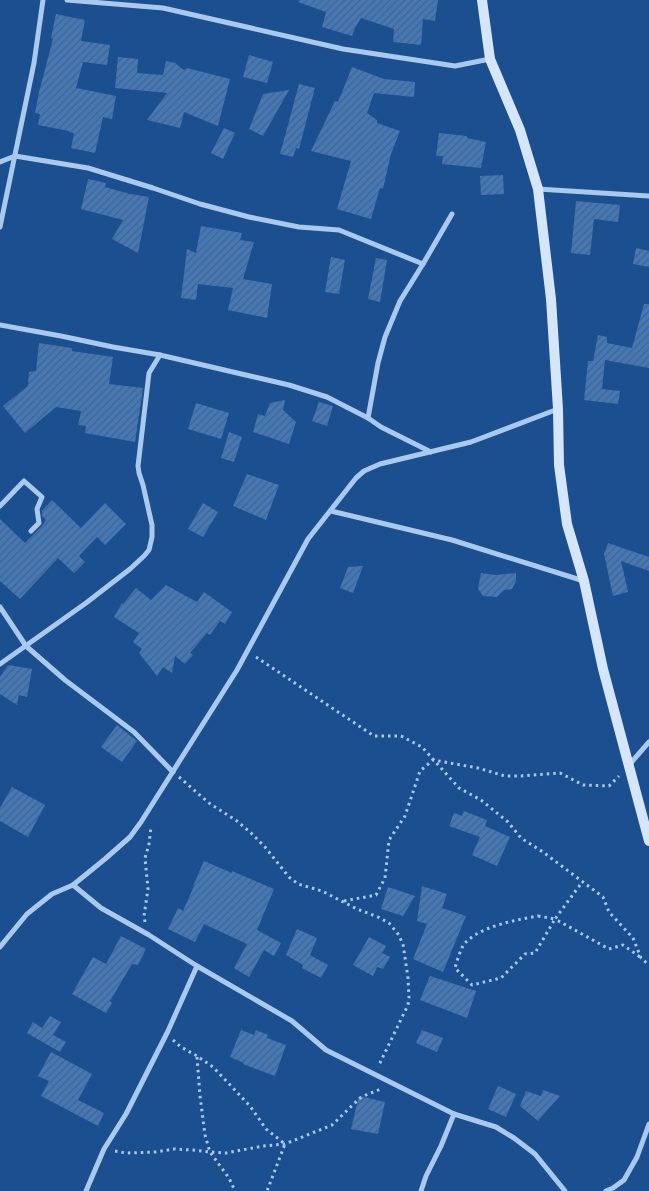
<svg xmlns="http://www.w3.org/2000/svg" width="649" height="1191" viewBox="0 0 649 1191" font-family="Montserrat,sans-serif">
  <defs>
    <pattern id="building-hatch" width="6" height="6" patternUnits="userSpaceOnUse" patternTransform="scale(1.25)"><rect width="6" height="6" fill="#4478b7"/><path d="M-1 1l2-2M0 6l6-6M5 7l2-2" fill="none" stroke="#486282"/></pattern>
  </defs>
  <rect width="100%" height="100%" fill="#1b4f8f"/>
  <g fill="url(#building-hatch)">
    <path d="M299,0H438L435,21L423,19L421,45L393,42L394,29L361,18L355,28L352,36L322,27L326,12L298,2Z"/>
    <path d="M56,14L85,20L81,41L110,45L107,65L83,62L76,88L116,96L112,119L103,117L95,153L71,148L74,133L69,132V131L38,125L40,114L35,113L39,92L53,39L51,38Z"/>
    <path d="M249,55L273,62L267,83L243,77Z"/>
    <path d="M118,57L138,59L137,73L163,75L166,61L175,63L184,70L187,68L230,79L218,126L184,112L180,128L147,120L167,93L115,88Z"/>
    <path d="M352,67L384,79L415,82L414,97L374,93L367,113L377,120V123L400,131L391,154L383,189L380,188L371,219L337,209L351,161L311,151L335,101L338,102Z"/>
    <path d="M299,84L315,88L299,149L296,148L293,157L280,154Z"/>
    <path d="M289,90L263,136L249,129L263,94Z"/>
    <path d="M224,128L235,133L223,159L211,153Z"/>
    <path d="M439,133L467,136V138L486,142L481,168L442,164L443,156H436Z"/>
    <path d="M503,175L504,194L481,195L480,176Z"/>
    <path d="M88,179L106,183L105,187L130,194L149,197L138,253L112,239L123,220L81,209Z"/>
    <path d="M576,201L620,205L618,222L594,219L590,255L571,253Z"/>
    <path d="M201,226L242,233L240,240L254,242L243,279L272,284L267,318L228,310L233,288L198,284L196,300L181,298L187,249L196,253Z"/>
    <path d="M636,248L649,251V267L633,264Z"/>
    <path d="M331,257L345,260L339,294L325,292Z"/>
    <path d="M376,258L387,260L380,302L368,299Z"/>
    <path d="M644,304H649V368L605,360L602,389L620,391L618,404L584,400L588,361H593L598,335L607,337V343L632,348Z"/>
    <path d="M39,343L72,348V351L113,357L109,384L143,388L135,442L85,433L86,426L78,425L81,411L56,407L25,433L3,406L28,386L29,372L36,371Z"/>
    <path d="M285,400L283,410L296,422L289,444L253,432L258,414L265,416L270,403Z"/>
    <path d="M319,402L333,406L327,426L312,421Z"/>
    <path d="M196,403L229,413L221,439L188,429Z"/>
    <path d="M229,432L242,437L234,462L221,458Z"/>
    <path d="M247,474L279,485L266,520L233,506Z"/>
    <path d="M52,500L81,528L105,503L126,524L105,545L97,537L79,556L85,562L74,573L58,558L20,599L0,581V519L25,543L42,526L46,520L42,516V511Z"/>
    <path d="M203,503L218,512L203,537L188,529Z"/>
    <path d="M608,543L649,557V571L621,561L628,592L613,596L604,554Z"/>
    <path d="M363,566L353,593L340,588L348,567Z"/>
    <path d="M481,573L496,575L516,573V581L512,589L504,590L497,597L483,596L478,589Z"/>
    <path d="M166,585L197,602L204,592L232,612L225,624L220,621L210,635L207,633L190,653L193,655L185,664L175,656L172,673L163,667L157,676L139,653L142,649L133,642L139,633L114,617L122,603L123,604L136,588L151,600Z"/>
    <path d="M8,665L32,669L27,697L19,695L17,705L0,694V677Z"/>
    <path d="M117,725L137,741L122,762L101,747Z"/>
    <path d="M12,787L45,805L28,837L0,821V808Z"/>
    <path d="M464,811L487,820L485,826L510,837L497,866L472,855L480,837L449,826L454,813L462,816Z"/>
    <path d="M204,861L232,873V871L274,889L257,930L281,943L274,956L264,950L249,977L234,968L247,944L204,924L195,942L168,929L178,908L183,911L194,886H193Z"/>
    <path d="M422,886L447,894L442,908L466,916L443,972L413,959L427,924L417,921Z"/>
    <path d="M388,887L415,896L403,916L381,909Z"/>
    <path d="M297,929L317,938L310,955L328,965L321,978L302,968L303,965L286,955Z"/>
    <path d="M121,936L146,949L138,965L132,964L110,1001L112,1003L106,1013L72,994L93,957L106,964Z"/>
    <path d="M369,937L386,946L382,953L390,957L383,969L377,967L373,976L353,965Z"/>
    <path d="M430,976L476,991L467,1018L420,1000Z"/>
    <path d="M50,1016L61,1022L53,1035L66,1042L60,1052L27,1033L33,1022L42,1028Z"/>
    <path d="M241,1030L254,1035L256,1030L268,1035L267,1038L286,1045L275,1076L243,1064L244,1063L230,1057Z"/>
    <path d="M422,1030L443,1038L437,1052L416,1043Z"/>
    <path d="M51,1052L92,1074L78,1100L104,1113L98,1126L41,1096L49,1081L38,1076Z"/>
    <path d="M498,1086L516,1094L506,1117L488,1109Z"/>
    <path d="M543,1090L560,1096L538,1121L520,1106L526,1091L541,1096Z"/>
    <path d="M359,1096L385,1102L378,1134L351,1129Z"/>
  </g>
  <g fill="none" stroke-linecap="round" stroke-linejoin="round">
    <g stroke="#a9c9ee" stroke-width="3" stroke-dasharray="2.5 4" stroke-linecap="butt">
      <path d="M256,657L374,736H401L422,747L459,788L481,800L508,822L521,838L543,852L603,897L609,912L633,938L641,958L649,965"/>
      <path d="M179,777L209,803L237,821L251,833L265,847L289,877L298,884L322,891L357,909L378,917L389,923L398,934L403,944L408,978L409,998L408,1005L378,1067"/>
      <path d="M580,885L555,919L609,949L623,945L640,957"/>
      <path d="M344,901L376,895L385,878L389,840L405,816L420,771L433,760L478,768L505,776H521L560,773L583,785L609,786L619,776"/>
      <path d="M538,916L555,919L535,953L525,954L501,978L472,985L455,968C457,961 461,947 465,943C481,926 516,920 538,916Z"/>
      <path d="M145,922L144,916L148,889L145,858L149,844L151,827"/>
      <path d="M173,1040L181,1047L197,1056L213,1067L250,1106L266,1129L285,1144L267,1191"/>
      <path d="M197,1057L200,1096L205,1135L210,1152L229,1178L235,1191"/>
      <path d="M115,1151L126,1153L155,1152L174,1149L193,1150L210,1152L226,1153L263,1146L285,1144L332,1125L360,1098L368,1094L381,1089"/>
    </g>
    <g stroke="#a9c9ee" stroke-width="5">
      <path d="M67,0L163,8L343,49L455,66L490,59"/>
      <path d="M0,162L15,156L88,168L153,188L200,204L249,217L299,227L339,230L423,264"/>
      <path d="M538,189L649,196"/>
      <path d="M0,227L34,63L43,0"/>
      <path d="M0,325L61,336L113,347L160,355L289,385L327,397L368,418L381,427L431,452"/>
      <path d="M368,418L378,363L385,337L400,301L423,264L452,214"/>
      <path d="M0,506L24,481L42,497L37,509L39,523L31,531"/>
      <path d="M331,511L452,540L584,581"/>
      <path d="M0,607L26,646L65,680L134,732L173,772"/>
      <path d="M0,664L86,603L130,569L144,556L149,550L152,537V525L143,485L139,473L138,466L149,373L160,355"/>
      <path d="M630,764L649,742"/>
      <path d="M73,885L101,908L149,935L197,966L292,1021L326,1050L454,1114L496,1127L514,1138L535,1154L565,1191"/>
      <path d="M0,947L27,914L52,894L73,885L105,859L130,837L141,822L237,670L308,539L356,478L364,471L380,464L471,442L558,409"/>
      <path d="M86,1191L104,1149L126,1114L168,1031L197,966"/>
      <path d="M421,1191L426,1176L441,1146L454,1114"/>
      <path d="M606,1191L613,1188L624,1180L637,1157L649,1124"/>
    </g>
    <path stroke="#d6e6fa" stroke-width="10" d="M482,0L490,59L520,130L538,189L551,299L558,409L559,465L567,524L584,581L603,669L649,841"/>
  </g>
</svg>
